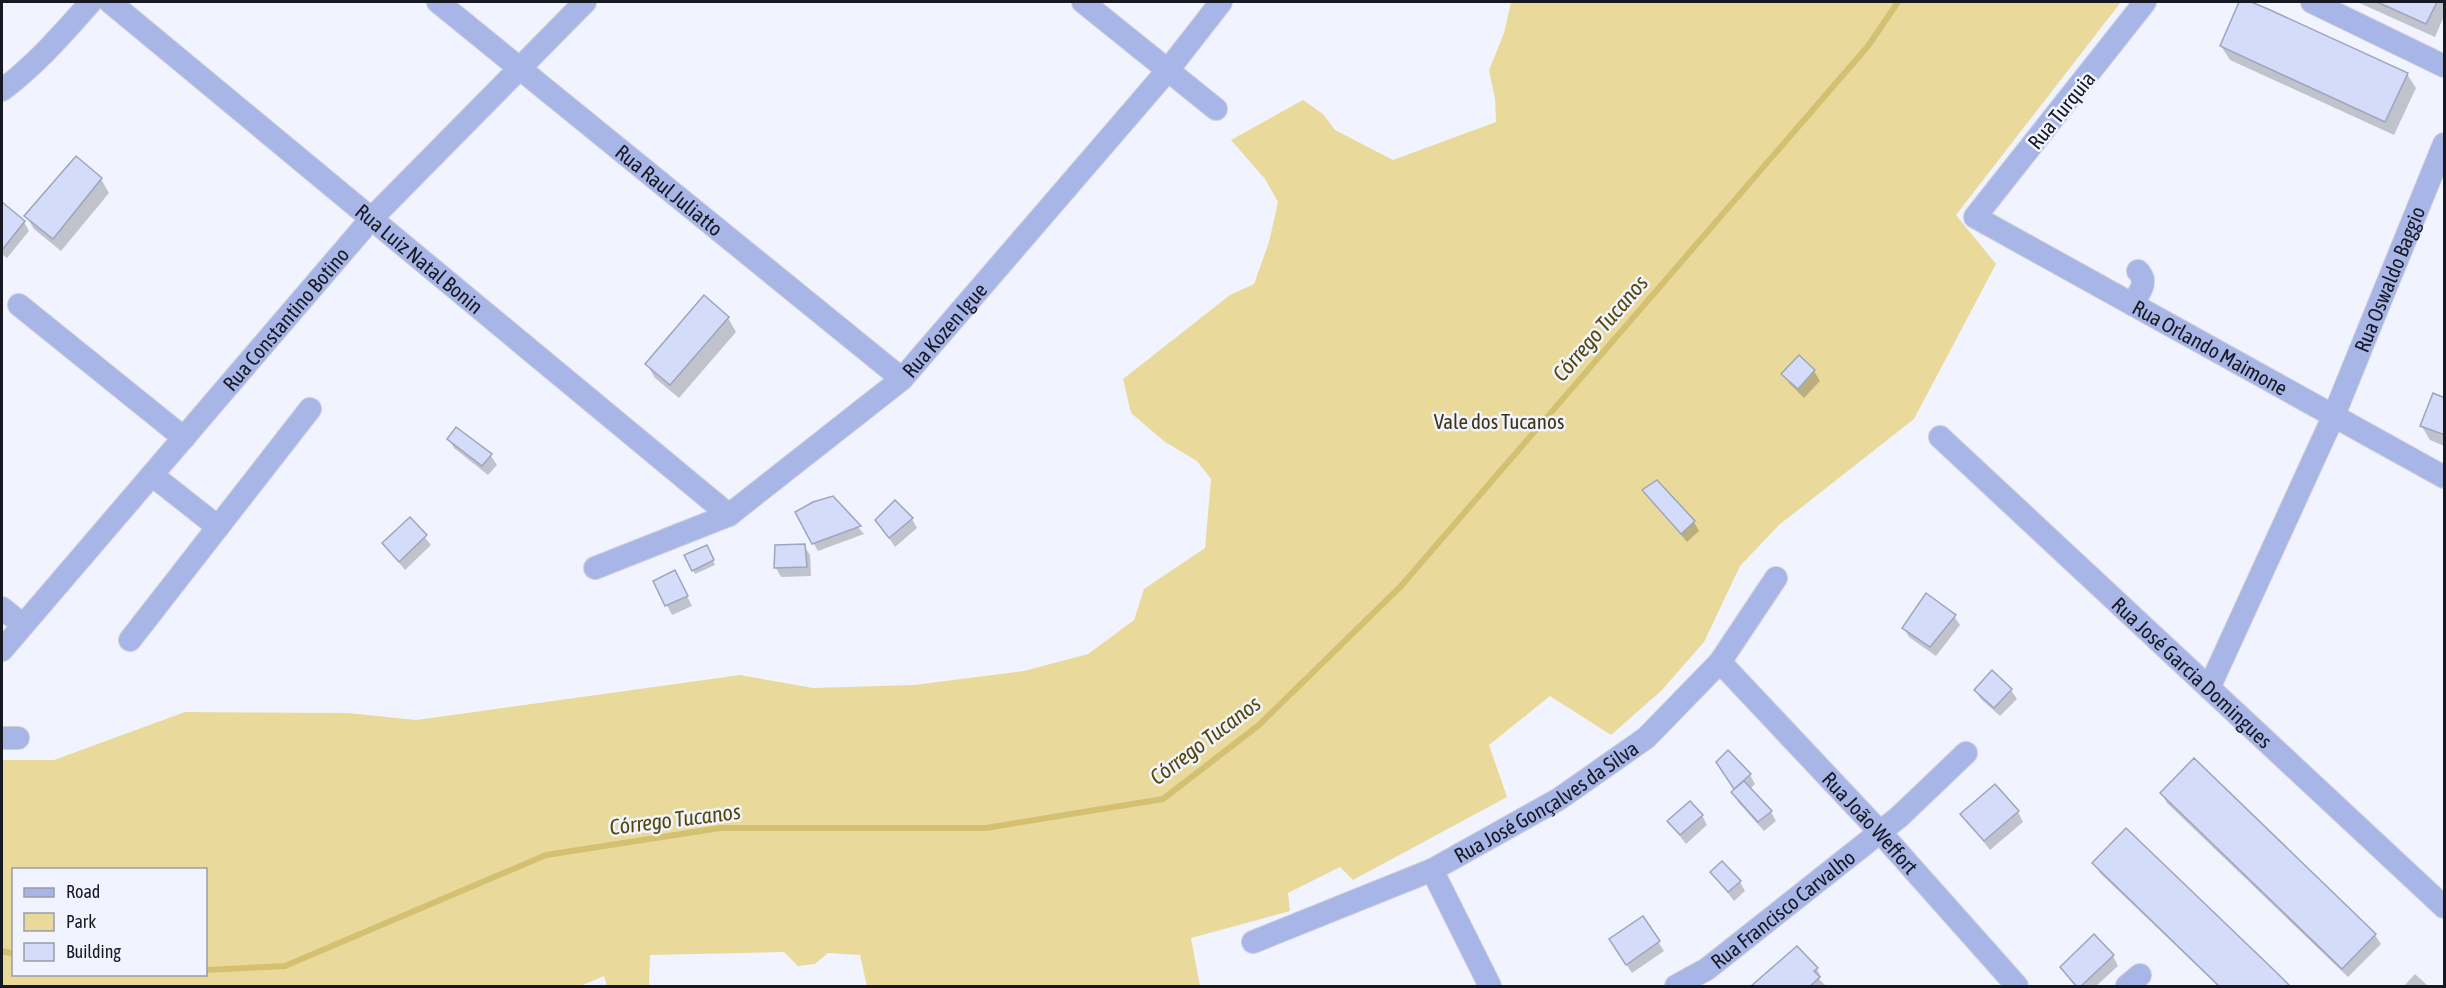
<svg xmlns="http://www.w3.org/2000/svg" width="2446" height="988" viewBox="0 0 2446 988" font-family="'Asap Condensed',sans-serif">
  <rect width="100%" height="100%" fill="#f1f4fe"/>
  <path fill="#e9da9c" fill-rule="evenodd" d="M1511,2H2121L1956,215L1996,264L1914,419L1779,525L1740,566L1704,642L1661,691L1611,735L1550,696L1489,745L1507,797L1353,880L1340,867L1288,893L1290,911L1191,938L1200,986H867L860,955L828,953L815,964L798,966L784,952L650,955L649,986H607L604,976L580,986H2V760H54L185,712L348,713L416,720L740,675L813,688L914,685L1024,671L1088,654L1134,620L1144,589L1205,548L1211,479L1197,461L1165,442L1131,413L1123,379L1230,295L1254,284L1269,242L1278,202L1265,179L1231,140L1303,100L1323,114L1335,130L1393,160L1496,122L1495,99L1489,70L1504,33ZM14,870H206V974H14Z"/>
  <g fill="#0003">
    <path d="M2240,2H2247L2407,74L2416,88L2394,135L2230,60L2221,46Z"/>
    <path d="M2357,2H2444V16L2435,37Z"/>
    <path d="M101,179L109,193L61,251L34,229L26,216Z"/>
    <path d="M2,204L24,222L29,231L7,258L2,254Z"/>
    <path d="M728,318L736,332L679,398L655,378L647,364Z"/>
    <path d="M1799,357L1814,371L1820,381L1804,398L1789,383L1783,374Z"/>
    <path d="M2444,400V446L2430,440L2421,425Z"/>
    <path d="M456,429L491,456L497,465L488,475L454,448L449,439Z"/>
    <path d="M1657,482L1694,522L1699,531L1687,542L1644,490Z"/>
    <path d="M833,498L864,534L818,551L797,513Z"/>
    <path d="M895,502L912,519L917,528L895,547L883,529Z"/>
    <path d="M410,519L431,545L405,570L384,544Z"/>
    <path d="M804,546L810,555L811,576L781,577L776,568Z"/>
    <path d="M709,551L715,565L695,574L686,556Z"/>
    <path d="M655,582H680L692,606L672,615Z"/>
    <path d="M1954,616L1960,625L1936,656L1909,637L1904,628Z"/>
    <path d="M1992,672L2011,690L2017,699L2000,716L1981,699L1975,690Z"/>
    <path d="M1728,752L1750,775L1755,784L1750,789L1771,812L1776,821L1764,831L1738,802L1733,792L1735,790L1723,772Z"/>
    <path d="M1995,786L2018,812L2023,822L1990,850L1962,814Z"/>
    <path d="M2162,794L2375,935L2381,944L2348,977L2167,803Z"/>
    <path d="M1702,815L1707,825L1686,844L1669,822Z"/>
    <path d="M2094,863L2288,986H2218L2100,873Z"/>
    <path d="M1712,872L1740,882L1745,891L1734,901Z"/>
    <path d="M1643,918L1664,951L1632,973L1616,949Z"/>
    <path d="M2094,936L2113,956L2118,966L2096,986H2075L2061,968Z"/>
    <path d="M1817,969L1821,977L1819,979L1826,986H1753Z"/>
    <path d="M2415,974L2428,986H2404Z"/>
  </g>
  <g fill="none" stroke-linecap="round" stroke-linejoin="round">
    <g stroke="#d3c070" stroke-width="6">
      <path d="M2,951L14,954"/>
      <path d="M206,970L285,966L546,855L720,828H986L1163,799L1259,725L1401,586L1868,46L1898,2"/>
    </g>
  </g>
  <g fill="#d4dcfa" stroke="#9ea5bd" stroke-width="1.5">
    <path d="M2239,2H2251L2268,9L2408,73L2385,122L2220,46Z"/>
    <path d="M2377,2H2437L2426,24Z"/>
    <path d="M76,156L102,178L53,239L24,216Z"/>
    <path d="M2,202L25,221L2,250Z"/>
    <path d="M704,295L729,317L670,385L645,364Z"/>
    <path d="M1799,355L1815,370L1798,389L1781,374Z"/>
    <path d="M2433,393L2445,398V435L2420,426Z"/>
    <path d="M456,427L492,454L482,466L447,439Z"/>
    <path d="M1657,480L1695,521L1681,534L1642,490Z"/>
    <path d="M833,496L861,526L812,544L795,512L813,502Z"/>
    <path d="M895,500L913,518L889,538L875,520Z"/>
    <path d="M410,517L427,535L399,562L382,543Z"/>
    <path d="M805,544L807,567L774,568L775,545Z"/>
    <path d="M707,545L714,560L692,571L684,555Z"/>
    <path d="M675,570L688,596L665,606L653,581Z"/>
    <path d="M1926,593L1956,615L1930,647L1902,628Z"/>
    <path d="M1992,670L2012,689L1994,708L1974,690Z"/>
    <path d="M1728,750L1751,774L1734,789L1716,762Z"/>
    <path d="M2194,758L2376,934L2342,969L2160,793Z"/>
    <path d="M1744,781L1772,811L1758,822L1731,792Z"/>
    <path d="M1995,784L2019,811L1984,841L1960,814Z"/>
    <path d="M1690,801L1703,815L1680,835L1667,821Z"/>
    <path d="M2126,828L2276,972L2291,987H2220L2092,863Z"/>
    <path d="M1722,861L1741,881L1728,892L1710,872Z"/>
    <path d="M1643,916L1660,941L1626,965L1609,939Z"/>
    <path d="M2094,934L2114,955L2080,987H2077L2060,967Z"/>
    <path d="M1797,946L1818,968L1814,971L1820,977L1809,987H1750Z"/>
  </g>
  <g fill="none" stroke-linecap="round" stroke-linejoin="round">
    <g stroke="#ced1db" stroke-width="24">
      <g id="minor">
        <path id="s1" d="M110,2L729,515"/>
        <path id="s2" d="M438,2L902,379"/>
        <path d="M1083,2L1216,109"/>
        <path id="s3" d="M2145,2L1975,217L2444,477"/>
        <path d="M2312,2L2444,66"/>
        <path d="M2,90C36,65 63,33 91,2"/>
        <path d="M2132,304C2139,293 2149,282 2138,271"/>
        <path d="M19,305L184,438"/>
        <path id="s4" d="M1940,437L2444,907"/>
        <path d="M152,475L218,527"/>
        <path id="s5" d="M595,568L729,515L902,379L1168,70L1221,2"/>
        <path d="M2,608L23,625"/>
        <path d="M130,640L310,409"/>
        <path id="s6" d="M2,650L371,219L585,2"/>
        <path id="s7" d="M1720,662L1880,832L2017,986"/>
        <path id="s8" d="M2209,688L2334,415L2444,144"/>
        <path d="M2,738H18"/>
        <path d="M1432,870L1490,986"/>
        <path id="s9" d="M1253,942L1432,870L1559,799L1646,738L1720,662L1776,578"/>
        <path id="s10" d="M1676,986L1707,969L1899,817L1966,753"/>
        <path d="M2127,986L2140,975"/>
      </g>
    </g>
    <use href="#minor" stroke="#a8b5e7" stroke-width="22"/>
  </g>
  <g text-anchor="middle" dominant-baseline="central" stroke-width="5" stroke-linejoin="round" paint-order="stroke">
    <g font-size="21" fill="#161922" stroke="#f1f4fe">
      <text transform="translate(2061 110) rotate(-51)">Rua Turquia</text>
      <text stroke="none"><textPath href="#s2" startOffset="298">Rua Raul Juliatto</textPath></text>
      <text stroke="none"><textPath href="#s1" startOffset="402">Rua Luiz Natal Bonin</textPath></text>
      <text stroke="none"><textPath href="#s8" startOffset="447">Rua Oswaldo Baggio</textPath></text>
      <text stroke="none"><textPath href="#s6" startOffset="436">Rua Constantino Botino</textPath></text>
      <text stroke="none"><textPath href="#s5" startOffset="429">Rua Kozen Igue</textPath></text>
      <text stroke="none"><textPath href="#s3" startOffset="543">Rua Orlando Maimone</textPath></text>
      <text stroke="none"><textPath href="#s4" startOffset="345">Rua José Garcia Domingues</textPath></text>
      <text stroke="none"><textPath href="#s9" startOffset="326">Rua José Gonçalves da Silva</textPath></text>
      <text stroke="none"><textPath href="#s7" startOffset="220">Rua João Weffort</textPath></text>
      <text stroke="none"><textPath href="#s10" startOffset="132">Rua Francisco Carvalho</textPath></text>
    </g>
    <g font-size="21" fill="#3c3410" stroke="#f1f4fe">
      <text x="1499" y="421">Vale dos Tucanos</text>
    </g>
    <g font-size="22" font-style="italic" fill="#554706" stroke="#f1f4fe">
      <text transform="translate(1600 328) rotate(-49)">Córrego Tucanos</text>
      <text transform="translate(1205 740) rotate(-37)">Córrego Tucanos</text>
      <text transform="translate(675 819) rotate(-7)">Córrego Tucanos</text>
    </g>
  </g>
  <rect width="2446" height="988" fill="none" stroke="#161922" stroke-width="6"/>
  <rect x="12" y="868" width="195" height="108" fill="#f1f4fe" stroke="#999ca6" stroke-width="1.5"/>
  <rect x="24" y="888" width="30" height="9" fill="#a8b5e7" stroke="#999ca6" stroke-width="1.5"/>
  <text x="66" y="898" font-size="18" fill="#161922">Road</text>
  <rect x="24" y="913" width="30" height="18" fill="#e9da9c" stroke="#999ca6" stroke-width="1.5"/>
  <text x="66" y="928" font-size="18" fill="#161922">Park</text>
  <rect x="24" y="943" width="30" height="18" fill="#d4dcfa" stroke="#999ca6" stroke-width="1.5"/>
  <text x="66" y="958" font-size="18" fill="#161922">Building</text>
</svg>
